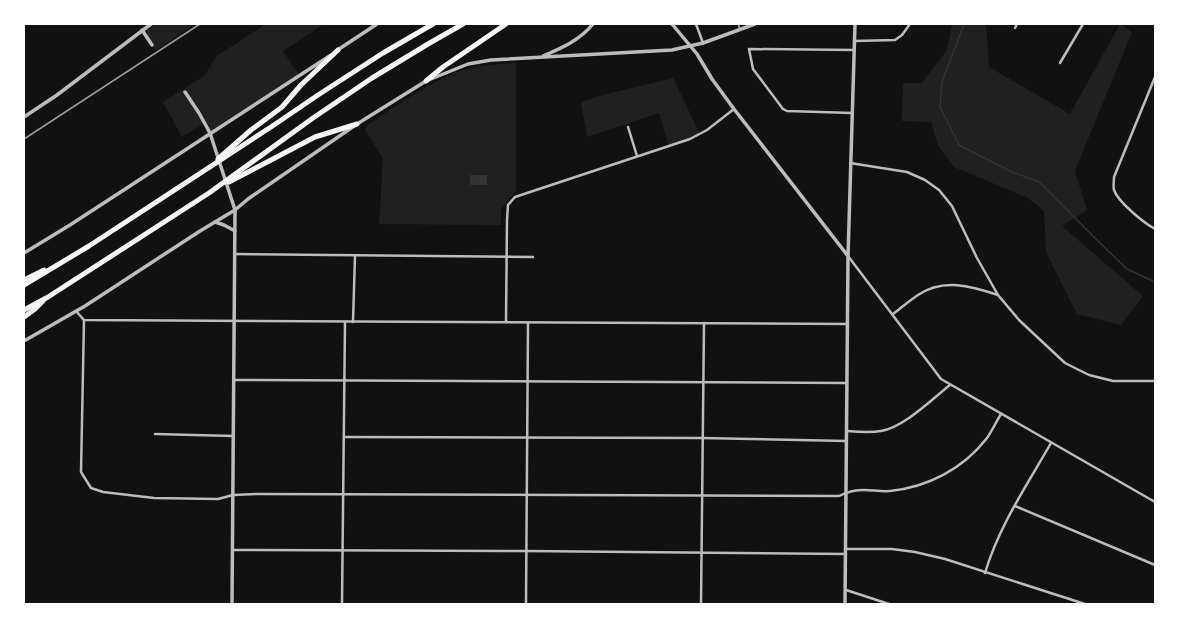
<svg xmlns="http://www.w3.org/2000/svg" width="1179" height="628" viewBox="0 0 1179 628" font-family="Spectral,serif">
  <rect width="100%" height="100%" fill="#111"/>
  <g fill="#202020">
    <path d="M151,24H195L156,50L142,30Z"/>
    <path d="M266,24H324L283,51L299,75L210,133L205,123L182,137L163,102L204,76L217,56Z"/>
    <path d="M952,24H986L989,67L1070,114L1120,24L1132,32L1075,171L1087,210L1062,226L1143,296L1121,325L1077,314L1046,252L1044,211L1028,198L954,167L938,146L931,122L902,121L903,83H922L947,50Z"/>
    <path d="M516,63V191L501,209V225L379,224L383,158L365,130L367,125C399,105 430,80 467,69C483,65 500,64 516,63Z"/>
    <path d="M673,78L700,134L669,147L659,113L587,137L581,102L603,95Z"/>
  </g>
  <rect fill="#333" x="470" y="175" width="17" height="10"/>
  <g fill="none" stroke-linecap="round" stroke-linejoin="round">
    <path stroke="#333" stroke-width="1.5" d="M964,24L942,82L940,107L959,145L1010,171L1039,182L1098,241L1127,269L1155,282"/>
    <path stroke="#bcbcbc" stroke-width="1.5" d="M738,24L740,29"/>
    <g stroke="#bcbcbc" stroke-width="2.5">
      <path d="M696,24L703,43"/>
      <path d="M1015,28L1017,24"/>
      <path d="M854,41L895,40L902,35L910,24"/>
      <path d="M1060,63L1083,24"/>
      <path d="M1155,77L1114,177C1114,181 1113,187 1114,190C1118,202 1144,223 1155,229"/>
      <path d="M852,113L787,111L783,109L753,69L749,49L854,50"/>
      <path d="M628,127L637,156"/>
      <path d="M850,163L907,172L925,180L939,190L952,206L977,258L998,295L1019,320L1065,363L1089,375L1113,381H1155"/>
      <path d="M235,254L533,257"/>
      <path d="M848,256L941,379L1155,502"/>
      <path d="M76,311L84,320L848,324"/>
      <path d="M893,314C901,308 909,301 918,295C943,278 971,286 998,295"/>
      <path d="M84,320L81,472L91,488L103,492L154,498L218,499L233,495L256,494L839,496C843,494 848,492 853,491C865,488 878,492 890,491C928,487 963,469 987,438C992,431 996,422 1001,414"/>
      <path d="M353,322L355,256"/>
      <path d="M506,322L507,220L508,205L515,197L690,139L707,130L734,109"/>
      <path d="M234,380L847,383"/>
      <path d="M847,431C858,432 870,433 881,431C904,427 931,400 950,385"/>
      <path d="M155,434L233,436"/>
      <path d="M344,437L702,438L846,441"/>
      <path d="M1015,506L1155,565"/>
      <path d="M846,549H892L915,552L945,559L1085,604"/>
      <path d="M233,550L526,551L846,554"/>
      <path d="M985,573C999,526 1027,485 1051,443"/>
      <path d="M846,590L889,604"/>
      <path d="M342,604L345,322"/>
      <path d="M526,604L528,323"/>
      <path d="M701,604L704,323"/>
    </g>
    <g stroke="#bcbcbc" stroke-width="3.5">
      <path d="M672,24L697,54L712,79L734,109L848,256"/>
      <path d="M142,30L152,45"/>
      <path d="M336,51L377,24"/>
      <path d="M543,56C562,48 580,40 593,24"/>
      <path d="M185,92L199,113L210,133L235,210L232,604"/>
      <path d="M24,117L57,95L151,24"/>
      <path d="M215,222L224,225L235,231"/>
      <path d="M24,253L70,225L331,55"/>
      <path d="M24,341L85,306L200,231L235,210L248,199L357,124L426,81L468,64L491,60L672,50L703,43L755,24"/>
      <path d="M845,604L848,256L855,24"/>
    </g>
    <g stroke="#f5f5f5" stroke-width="5">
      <path d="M426,81L443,67L506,24"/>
      <path d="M218,159L251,130L282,107L301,85L338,50"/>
      <path d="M229,182L315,137L357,124"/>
      <path d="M24,280L44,270"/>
      <path d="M24,285L89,246L274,125L318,95L383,53L433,24"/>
      <path d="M24,310L48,297L209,193L313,118L372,78L428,44L463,24"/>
      <path d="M24,317L35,309L43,301"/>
    </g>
    <path stroke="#9a9a9a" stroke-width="1.5" d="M24,139L200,24"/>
  </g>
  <rect width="1179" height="628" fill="none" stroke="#ffffff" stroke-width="50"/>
</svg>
